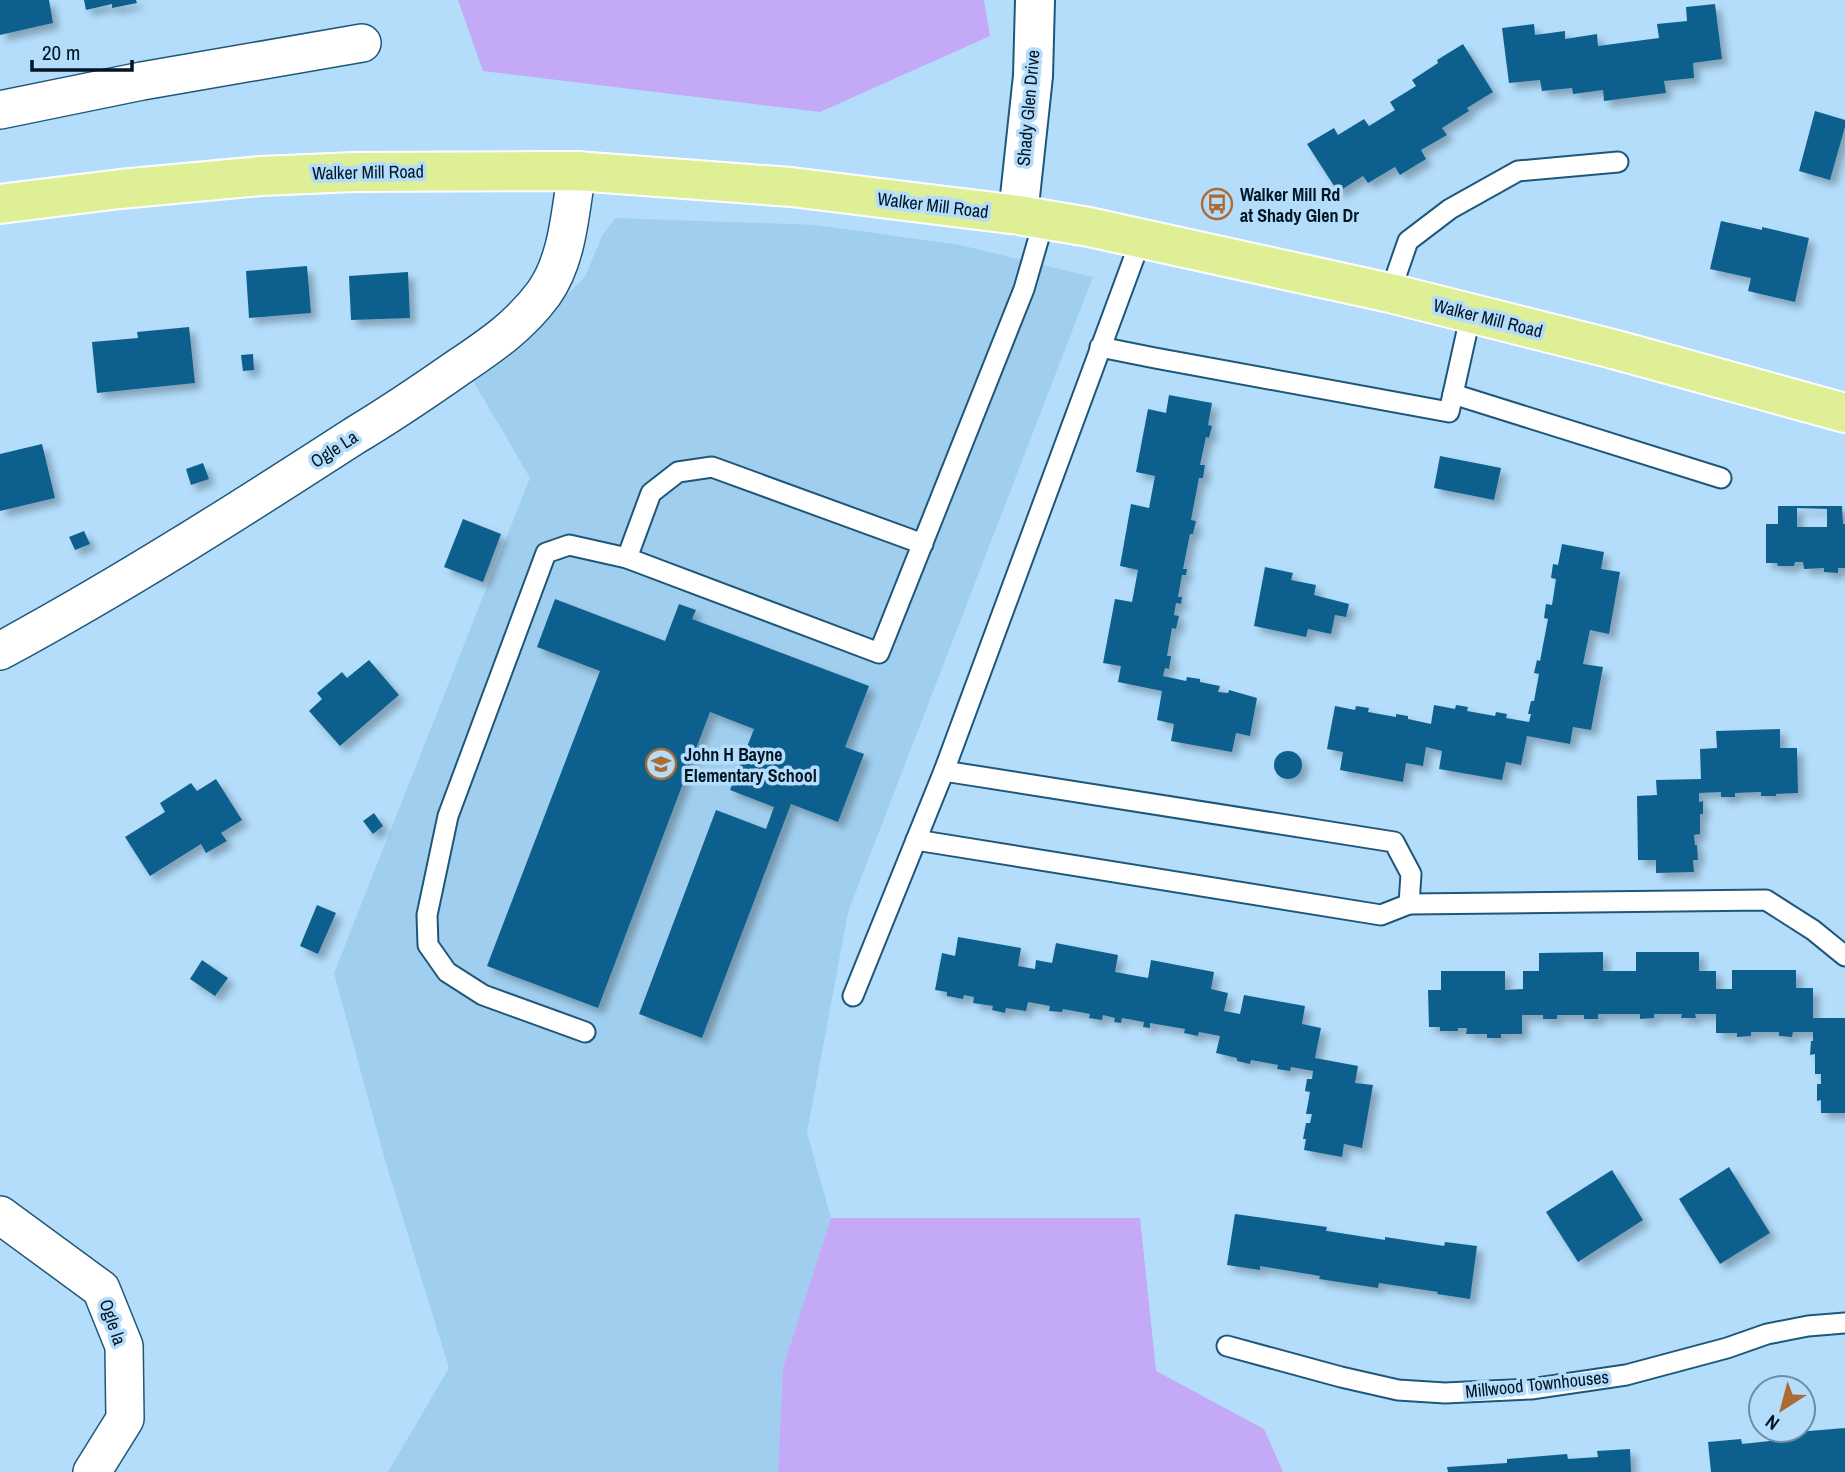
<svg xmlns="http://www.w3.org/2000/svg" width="1845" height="1472" viewBox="0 0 1845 1472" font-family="'Archivo Narrow',sans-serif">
  <defs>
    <filter id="shadow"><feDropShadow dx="6" dy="6" stdDeviation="3.5" flood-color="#0004"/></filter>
  </defs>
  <rect width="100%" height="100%" fill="#b3ddfb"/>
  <path fill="#a0ceee" d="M615,218L816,225L960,245L1093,277L848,912L807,1133L831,1218L783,1367L778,1472H388L449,1368L385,1160L334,973L530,478L472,379L536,326L585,277L602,236Z"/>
  <g fill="#c3a9f6">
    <path d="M458,0H984L990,36L820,112L483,71Z"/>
    <path d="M831,1218H1140L1156,1371L1264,1429L1283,1472H778L783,1367Z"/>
  </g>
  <g fill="#0e618d" fill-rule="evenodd" filter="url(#shadow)">
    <path d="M0,0H49L53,23L0,35Z"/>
    <path d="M84,0H136L137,3L112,8V4L86,10Z"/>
    <path d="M1715,4L1722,59L1693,63L1694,78L1664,81L1666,93L1604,101L1603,90L1573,94L1572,88L1542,91L1540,80L1509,83L1502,28L1534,24L1535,35L1565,31V39L1597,34L1598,46L1659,38L1657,24L1687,21L1686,7Z"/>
    <path d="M1463,44L1493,92L1467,108L1469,111L1442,128L1447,135L1421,150L1426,159L1400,175L1395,167L1368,183L1363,176L1338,192L1307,144L1334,128L1338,135L1364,119L1369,126L1395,110L1390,102L1416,86L1412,80L1438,63L1437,60Z"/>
    <path d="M1815,111L1845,120V127L1830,180L1799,171Z"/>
    <path d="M1721,221L1762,230V227L1809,238L1795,302L1748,291L1751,278L1710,269Z"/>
    <path d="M307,266L311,313L249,318L246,271Z"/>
    <path d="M408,272L410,318L351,320L349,276Z"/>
    <path d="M189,327L195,383L97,393L92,342L138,338L137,332Z"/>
    <path d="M253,354L254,370L243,371L241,355Z"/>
    <path d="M1169,395L1212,403L1208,425L1212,426L1209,438L1206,437L1200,465H1205L1203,478H1199L1191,520L1196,521L1193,534H1190L1183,569H1187L1186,575H1182L1178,597H1182L1181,604L1176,603L1174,615L1179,616L1176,629L1172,628L1167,656H1171L1169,669L1165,668L1163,676L1186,681L1187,677L1200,679V682L1220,686L1218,692L1228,693L1229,690L1257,698L1250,736L1236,733L1232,752L1171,741L1174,724L1157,720L1162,691L1118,682L1121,666L1103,663L1115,599L1132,602L1138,570L1120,566L1131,504L1149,508L1155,476L1136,472L1148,409L1166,413Z"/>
    <path d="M42,444L55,498L0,511V454Z"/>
    <path d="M1440,456L1501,468L1494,500L1434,488Z"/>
    <path d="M203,463L209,479L191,485L186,469Z"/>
    <path d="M1778,506H1842L1843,524H1845V568H1838V573L1824,572V568L1804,569L1803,562H1795L1794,566H1778L1777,563H1766V524H1778ZM1797,508L1827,509V527H1797Z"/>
    <path d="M463,519L501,534L483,582L444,567Z"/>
    <path d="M84,531L90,544L75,550L69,537Z"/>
    <path d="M1562,544L1604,552L1601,569L1620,572L1609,634L1590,630L1583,664L1603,667L1591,730L1573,727L1570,744L1527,736L1521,765L1506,762L1502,780L1439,769L1442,751L1426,747L1423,766L1406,763L1403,782L1340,770L1343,752L1327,749L1335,706L1355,710L1356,706L1369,708L1368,712L1396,717V714L1408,716V719L1431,724L1434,705L1455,709L1456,705L1468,707L1467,711L1495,716L1496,712L1507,714L1506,718L1529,722L1531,714H1528L1531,701H1534L1539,674L1534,673L1537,660L1540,661L1548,619L1544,618L1546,604L1552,605L1556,579L1551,578L1553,564L1558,565Z"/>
    <path d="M1265,567L1293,573L1291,580L1316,585L1314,595L1349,604L1346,617L1335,615L1331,634L1308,629L1306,637L1254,626Z"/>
    <path d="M555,599L665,641L679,604L696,610L692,619L869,686L845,747L864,754L838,822L791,804L702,1038L639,1014L716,810L766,829L774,807L730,790L754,729L710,712L598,1008L487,966L600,671L537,647Z"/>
    <path d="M369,660L399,695L340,746L309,711L322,699L317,693L342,672L347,678Z"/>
    <path d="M1780,729V748H1797L1798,793L1776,794V796H1761V792L1735,793V797H1721V792L1699,793V802L1703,801V814H1700V834L1694,835L1695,845H1697L1698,860H1693L1694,872L1656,873V860H1638L1637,796L1657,795L1656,780L1701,779L1700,749L1717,748L1716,731Z"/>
    <circle cx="1288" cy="765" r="14"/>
    <path d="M216,779L242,820L221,833L227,841L206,853L201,844L150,876L125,837L165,812L160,803L191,783L197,791Z"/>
    <path d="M374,813L383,826L373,834L363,821Z"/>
    <path d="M317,905L336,913L318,954L300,946Z"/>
    <path d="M958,937L1021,948L1018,966L1035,969L1036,960L1052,963L1056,943L1118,955L1115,972L1148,978L1151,960L1214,972L1211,989L1228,993L1224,1011L1240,1014L1244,995L1305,1006L1302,1024L1321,1028L1315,1058L1358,1066L1355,1083L1373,1085L1362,1148L1344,1144L1342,1157L1304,1150L1306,1139H1303L1306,1123H1310L1312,1114H1306L1310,1092L1305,1091L1307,1079H1312L1313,1071L1291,1067L1290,1071L1277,1069L1278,1065L1251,1060L1250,1064L1237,1061V1058L1216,1053L1220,1036L1199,1032L1198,1036L1184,1033L1185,1029L1150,1023V1028L1143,1027L1144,1022L1122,1018L1121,1023L1114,1022L1115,1018L1103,1015L1102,1020L1089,1018L1090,1014L1063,1009L1062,1012L1049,1011L1050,1006L1028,1002L1026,1011L1006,1008L1005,1013L992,1010L993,1006L973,1003L974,997L964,995L963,999L947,996V992L935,990L942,953L955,956Z"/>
    <path d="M1603,952V971H1636V952H1699V971H1716V989H1732V970H1796V988H1813V1018H1845V1113H1821V1100L1817,1101V1084H1821V1074H1815V1054L1810,1055L1811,1041H1813V1032H1793L1792,1037L1779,1036V1032H1751V1036L1737,1037V1033H1716V1014H1695L1696,1018H1681L1682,1014H1654V1018L1640,1019V1014H1598V1019H1584V1015H1557V1019H1543V1015H1522V1034H1501V1038H1487V1034H1466L1467,1028H1458V1031H1440V1027H1429L1428,990H1441V971H1505V990L1523,989V971H1539V953Z"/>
    <path d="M202,960L228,978L215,996L190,979Z"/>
    <path d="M1729,1167L1770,1233L1720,1264L1679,1199Z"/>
    <path d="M1612,1170L1643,1220L1578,1262L1546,1212Z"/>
    <path d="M1235,1214L1327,1227L1326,1231H1327L1385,1240V1237L1444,1246L1445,1242L1477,1246L1470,1299L1437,1294L1438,1292L1379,1283L1378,1288L1319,1279L1320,1276L1260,1266V1270L1227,1265Z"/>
    <path d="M1845,1428V1472H1711L1708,1442L1741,1439L1742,1444L1798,1438L1797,1432Z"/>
    <path d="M1630,1449L1631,1472H1448L1447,1467L1507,1463V1459L1567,1454L1568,1459L1598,1457L1597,1451Z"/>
  </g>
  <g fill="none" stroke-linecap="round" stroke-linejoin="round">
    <g stroke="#1f577a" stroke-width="23">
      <g id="service">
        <path d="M1390,293L1408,241L1450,209L1518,171L1618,162"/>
        <path d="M1100,347L1155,358L1449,412L1471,313"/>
        <path d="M1453,394L1721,478"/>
        <path d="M923,544L712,467L678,472L651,493L627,558L879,653L1024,289L1044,220"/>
        <path d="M916,840L1381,915L1409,904L1411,874L1394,842L944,771"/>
        <path d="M1409,904L1766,900L1813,930L1845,956"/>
        <path d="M853,996L944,771L1141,239"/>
        <path d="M585,1032L483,995L447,972L428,945L427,915L448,816L546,553L569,545L627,558"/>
        <path d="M1227,1346L1341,1377L1398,1390L1445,1393L1531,1389L1626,1375L1727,1348L1767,1334L1808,1326L1845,1323"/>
      </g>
    </g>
    <g stroke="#1f577a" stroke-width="40">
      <g id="minor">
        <path d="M0,110L142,81L362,43"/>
        <path d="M0,651C122,585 238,511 354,436C389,415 423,392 456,369C490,346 519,327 544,293C568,259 570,212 577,171"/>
        <path d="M0,1215L101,1289L124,1346L125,1419L92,1472"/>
      </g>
    </g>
    <g stroke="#1f577a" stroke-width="42">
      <path id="tertiary" d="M1018,215L1033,76L1035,0"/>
    </g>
    <g stroke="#fff" stroke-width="42">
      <path id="primary" d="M0,204L120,189L261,176L355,172L577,171L791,187L1018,215L1089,227L1390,293L1613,349L1845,413"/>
    </g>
    <use href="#service" stroke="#fff" stroke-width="19"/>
    <use href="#minor" stroke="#fff" stroke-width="37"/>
    <use href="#tertiary" stroke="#fff" stroke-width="38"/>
    <use href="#primary" stroke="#deef96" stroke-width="38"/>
  </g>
  <defs>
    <g id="bus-ring" transform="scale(1.575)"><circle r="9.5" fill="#b3ddfb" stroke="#ab6b33" stroke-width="1.5"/><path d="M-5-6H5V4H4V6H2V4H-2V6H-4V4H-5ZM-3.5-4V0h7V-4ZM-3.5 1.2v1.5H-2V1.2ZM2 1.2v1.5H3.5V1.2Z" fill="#ab6b33"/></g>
    <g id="school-ring" transform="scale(1.575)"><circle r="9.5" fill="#b3ddfb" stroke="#ab6b33" stroke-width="1.5"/><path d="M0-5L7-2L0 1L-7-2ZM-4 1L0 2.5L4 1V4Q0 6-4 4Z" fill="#ab6b33"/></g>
  </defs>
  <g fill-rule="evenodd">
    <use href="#bus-ring" x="1217" y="204"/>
    <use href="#school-ring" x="661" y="764"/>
  </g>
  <g text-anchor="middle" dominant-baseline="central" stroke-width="7" stroke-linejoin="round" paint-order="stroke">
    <g font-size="18" fill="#011523" stroke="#b3ddfb">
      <text transform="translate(1028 108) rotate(-85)">Shady Glen Drive</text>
      <text transform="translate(368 172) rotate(-1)">Walker Mill Road</text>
      <text transform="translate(933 205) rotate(7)">Walker Mill Road</text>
      <text transform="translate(1488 318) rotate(14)">Walker Mill Road</text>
      <text transform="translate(334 449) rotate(-33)">Ogle La</text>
      <text transform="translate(113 1322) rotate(71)">Ogle la</text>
      <text transform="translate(1537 1384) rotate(-6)">Millwood Townhouses</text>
    </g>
    <g font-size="18" font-weight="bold" fill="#011523" stroke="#b3ddfb" text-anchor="start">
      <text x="1240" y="194">Walker Mill Rd<tspan x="1240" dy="21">at Shady Glen Dr</tspan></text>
      <text x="684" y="754">John H Bayne<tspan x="684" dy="21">Elementary School</tspan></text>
    </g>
  </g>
  <g transform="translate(1782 1409) rotate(216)"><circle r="33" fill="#b3ddfb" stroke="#6c8da5" stroke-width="2"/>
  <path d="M0-5L12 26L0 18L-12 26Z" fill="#ab6b33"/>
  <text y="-10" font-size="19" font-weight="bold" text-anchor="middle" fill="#011523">N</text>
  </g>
  <path d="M32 60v10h100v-10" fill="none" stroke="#011523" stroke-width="3.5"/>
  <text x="42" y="60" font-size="21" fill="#011523" stroke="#b3ddfb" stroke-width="5" paint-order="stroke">20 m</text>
</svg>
